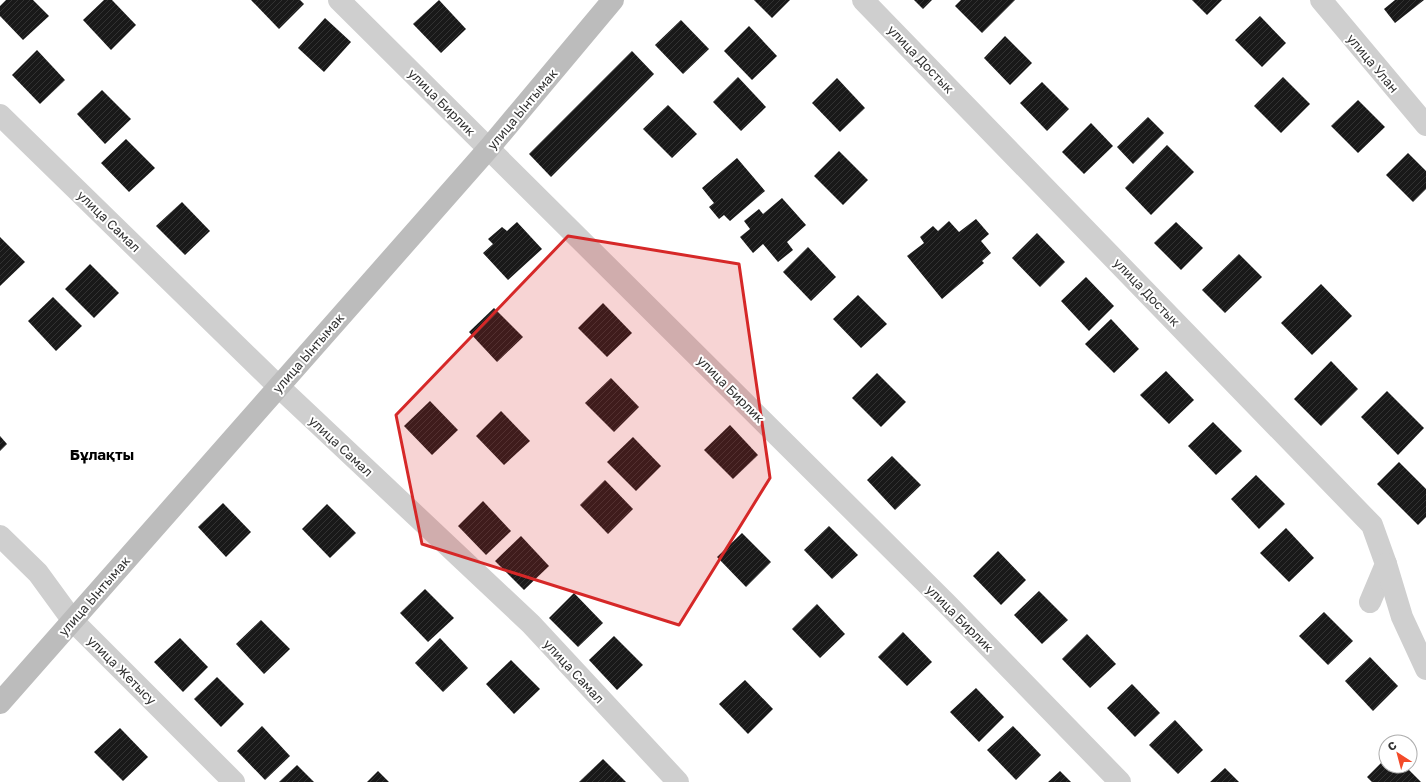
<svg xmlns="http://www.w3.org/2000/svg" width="1426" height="782" viewBox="0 0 1426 782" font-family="'Golos Text',sans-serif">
  <defs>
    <pattern id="building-hatch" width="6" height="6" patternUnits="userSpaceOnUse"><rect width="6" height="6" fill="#191919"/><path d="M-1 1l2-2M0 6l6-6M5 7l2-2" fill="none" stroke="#323232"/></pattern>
  </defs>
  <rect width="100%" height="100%" fill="#fff"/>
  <g fill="url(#building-hatch)">
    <path d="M6,0H33L49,16L23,40L0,16V6Z"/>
    <path d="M104,0H112L136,25L111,50L83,20Z"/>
    <path d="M251,0H300L304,4L279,29Z"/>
    <path d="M439,0L466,29L441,53L413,24Z"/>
    <path d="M754,0H790L772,18Z"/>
    <path d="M914,0H932L923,9Z"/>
    <path d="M961,0H1015L982,33L955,6Z"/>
    <path d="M1192,0H1222L1207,15Z"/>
    <path d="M1395,0H1424L1395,23L1384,9Z"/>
    <path d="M1260,16L1286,43L1262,67L1235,40Z"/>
    <path d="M325,18L351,42L324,72L298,48Z"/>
    <path d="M681,20L709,49L683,74L655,45Z"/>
    <path d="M749,26L777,56L752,80L724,51Z"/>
    <path d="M1005,36L1032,63L1010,85L984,58Z"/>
    <path d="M37,50L65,80L40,104L12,75Z"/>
    <path d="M632,51L654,74L551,177L529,154Z"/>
    <path d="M738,77L766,107L741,131L713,102Z"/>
    <path d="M1283,77L1310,104L1281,133L1254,106Z"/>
    <path d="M837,78L865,108L840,132L812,103Z"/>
    <path d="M1042,82L1069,109L1047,131L1020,103Z"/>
    <path d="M102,90L131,119L105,144L77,114Z"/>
    <path d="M1358,100L1385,127L1358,153L1331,126Z"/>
    <path d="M668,105L697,134L672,158L643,129Z"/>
    <path d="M1148,117L1164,133L1133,164L1117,147Z"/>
    <path d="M1091,123L1113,146L1084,174L1062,152Z"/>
    <path d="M126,139L155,168L129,192L101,163Z"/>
    <path d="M1167,145L1194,172L1151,215L1125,188Z"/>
    <path d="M839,151L868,180L843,205L814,176Z"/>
    <path d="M1408,153L1426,171V189L1413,202L1386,175Z"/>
    <path d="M737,158L765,191L730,221L724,215L719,219L709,207L714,203L702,188Z"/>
    <path d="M782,198L806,225L787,242L793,250L778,262L763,244L753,253L740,237L750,229L744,221L759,209L763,214Z"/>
    <path d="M182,202L210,231L185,255L156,226Z"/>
    <path d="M976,219L989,234L981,241L991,253L982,261L984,263L942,299L907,256L924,243L920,237L933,226L938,231L949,221L959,232Z"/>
    <path d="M517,222L542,249L508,280L483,253L493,244L488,239L502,227L507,231Z"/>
    <path d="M1176,222L1203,248L1181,270L1154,243Z"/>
    <path d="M1037,233L1065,262L1040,287L1012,258Z"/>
    <path d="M0,237L25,262L0,286Z"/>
    <path d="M808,247L836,277L811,301L783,272Z"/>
    <path d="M1239,254L1262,277L1225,313L1202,290Z"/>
    <path d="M90,264L119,293L94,318L65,289Z"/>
    <path d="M1086,277L1114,306L1089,331L1061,301Z"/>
    <path d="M1321,284L1352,316L1312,355L1281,323Z"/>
    <path d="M858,295L887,324L861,348L833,319Z"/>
    <path d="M53,297L82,326L56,351L28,321Z"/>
    <path d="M603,303L632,333L607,357L578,328Z"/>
    <path d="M494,308L523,337L497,362L469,332Z"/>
    <path d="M1111,319L1139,349L1114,373L1085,344Z"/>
    <path d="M1331,361L1358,389L1321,426L1294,399Z"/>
    <path d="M1166,371L1194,400L1169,424L1140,395Z"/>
    <path d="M877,373L906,402L881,427L852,398Z"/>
    <path d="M611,378L639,407L614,432L585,403Z"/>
    <path d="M1387,391L1424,428L1398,455L1361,417Z"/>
    <path d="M430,401L458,430L432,455L404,426Z"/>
    <path d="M501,411L530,441L504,465L476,436Z"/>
    <path d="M1213,422L1242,451L1216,475L1188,446Z"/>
    <path d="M730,425L758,455L733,479L704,450Z"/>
    <path d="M0,436L7,444L0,451Z"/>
    <path d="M633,437L661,466L636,491L607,462Z"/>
    <path d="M892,456L921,485L895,510L867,480Z"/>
    <path d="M1399,462L1426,489V517L1418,525L1377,484Z"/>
    <path d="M1256,475L1285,504L1259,529L1231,499Z"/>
    <path d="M605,480L633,509L608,534L580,505Z"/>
    <path d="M483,501L511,531L486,555L458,526Z"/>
    <path d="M223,503L251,532L226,557L198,527Z"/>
    <path d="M327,504L356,533L330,558L302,529Z"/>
    <path d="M829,526L858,555L832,579L804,550Z"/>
    <path d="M1286,528L1314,558L1289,582L1260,553Z"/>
    <path d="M742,533L771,562L746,587L717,557Z"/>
    <path d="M521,536L549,566L524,590L495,561Z"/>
    <path d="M998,551L1026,580L1001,605L973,576Z"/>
    <path d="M425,589L454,618L428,642L400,613Z"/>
    <path d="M1039,591L1068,620L1042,644L1014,615Z"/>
    <path d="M574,593L603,623L578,647L549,618Z"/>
    <path d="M817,604L845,634L820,658L792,629Z"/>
    <path d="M1324,612L1353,641L1328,665L1299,636Z"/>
    <path d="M261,620L290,649L264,674L236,644Z"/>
    <path d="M903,632L932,662L907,686L878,657Z"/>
    <path d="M1087,634L1116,664L1090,688L1062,659Z"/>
    <path d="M614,636L643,665L617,690L589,660Z"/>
    <path d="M180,638L208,667L183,692L154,662Z"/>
    <path d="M440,638L468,668L443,692L415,663Z"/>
    <path d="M1370,657L1398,686L1373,711L1345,681Z"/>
    <path d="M511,660L540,689L514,714L486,684Z"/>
    <path d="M217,677L244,704L221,727L194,699Z"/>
    <path d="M745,680L773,709L748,734L719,704Z"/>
    <path d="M1132,684L1160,713L1135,737L1107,708Z"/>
    <path d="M976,688L1004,717L979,742L950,712Z"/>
    <path d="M1175,720L1203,750L1178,774L1149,745Z"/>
    <path d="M262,726L290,756L265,780L237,751Z"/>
    <path d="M1013,726L1041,755L1016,780L987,750Z"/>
    <path d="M120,728L148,757L123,781L94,752Z"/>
    <path d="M1386,758V766H1405L1421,782H1372L1367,777Z"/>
    <path d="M603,759L626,782H579Z"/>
    <path d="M297,765L314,782H279Z"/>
    <path d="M1225,768L1239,782H1210Z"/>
    <path d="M378,771L389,782H367Z"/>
    <path d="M1060,771L1071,782H1048Z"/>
  </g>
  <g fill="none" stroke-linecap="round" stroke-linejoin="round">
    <g stroke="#cfcfcf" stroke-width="22">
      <path d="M339,0L947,604L1120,782"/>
      <path d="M863,0L1372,525L1386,564L1370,602"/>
      <path d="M1321,0L1426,125"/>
      <path d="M0,115L278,386L531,624L678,782"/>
      <path d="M0,536L38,573L73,621L234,782"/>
      <path d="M1386,564L1402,617L1426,669"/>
    </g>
    <path stroke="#bcbcbc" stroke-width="22" d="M0,703L489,148L613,0"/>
  </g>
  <path fill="#d62828" fill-opacity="0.2" stroke="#d62828" stroke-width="3" stroke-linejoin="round" d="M568,236L739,264L770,478L679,625L422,544L396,415Z"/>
  <g text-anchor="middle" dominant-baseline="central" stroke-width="4" stroke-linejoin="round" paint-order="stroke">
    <g font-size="13" fill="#323232" stroke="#fff">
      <text transform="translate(921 59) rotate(46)">улица Достык</text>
      <text transform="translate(1373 63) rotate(50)">улица Улан</text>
      <text transform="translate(442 102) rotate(45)">улица Бирлик</text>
      <text transform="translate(522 109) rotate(-50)">улица Ынтымак</text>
      <text transform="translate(109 221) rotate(44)">улица Самал</text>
      <text transform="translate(1147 292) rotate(46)">улица Достык</text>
      <text transform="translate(308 353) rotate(-49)">улица Ынтымак</text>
      <text transform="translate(731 389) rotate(45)">улица Бирлик</text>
      <text transform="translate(341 446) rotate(43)">улица Самал</text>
      <text transform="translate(94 596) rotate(-49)">улица Ынтымак</text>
      <text transform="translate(960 618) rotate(45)">улица Бирлик</text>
      <text transform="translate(122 670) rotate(45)">улица Жетысу</text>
      <text transform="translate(574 671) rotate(47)">улица Самал</text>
    </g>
    <g font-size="15" font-weight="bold" fill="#000" stroke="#fff">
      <text x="102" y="454">Бұлақты</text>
    </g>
  </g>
  <g transform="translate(1398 754) rotate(324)"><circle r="19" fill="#ffffff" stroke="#adadad"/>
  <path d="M0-3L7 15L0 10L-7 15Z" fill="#f34a29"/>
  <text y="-6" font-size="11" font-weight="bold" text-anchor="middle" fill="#323232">С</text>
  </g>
</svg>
